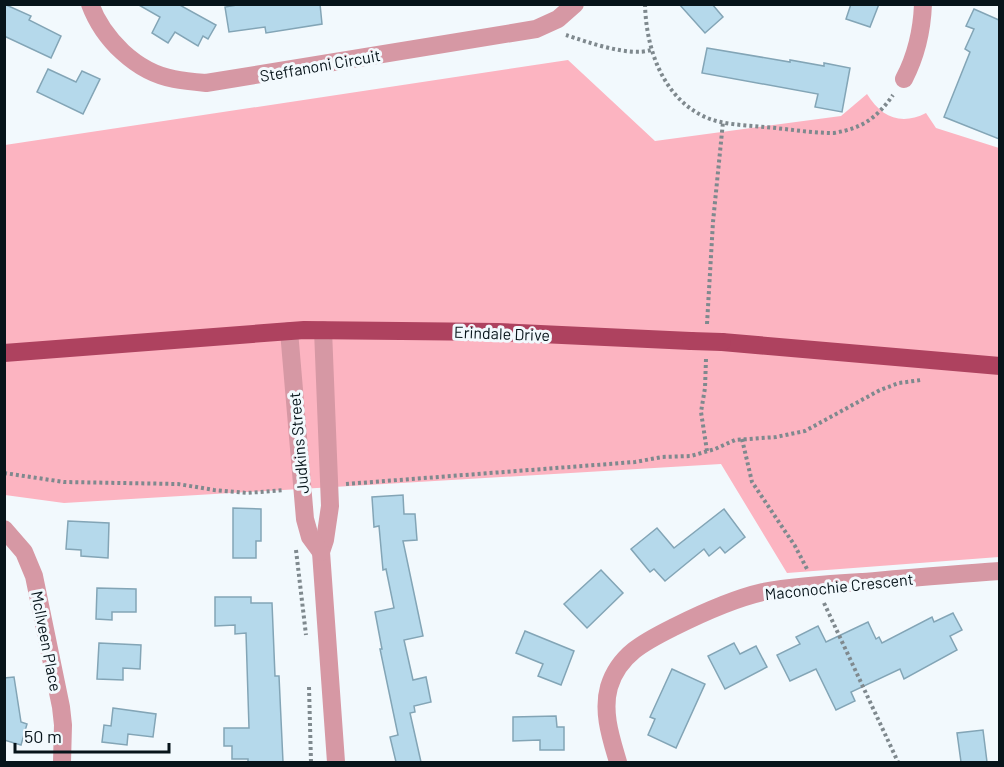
<svg xmlns="http://www.w3.org/2000/svg" width="1004" height="767" viewBox="0 0 1004 767" font-family="Barlow,sans-serif">
  <rect width="100%" height="100%" fill="#f2f9fd"/>
  <path fill="#fcb4c1" d="M568,60L655,141L841,116L867,94C881,117 901,126 926,113L936,128L999,148V557L787,573L721,464L64,503L5,495V145Z"/>
  <g fill="#b5d9eb" stroke="#83a5b6" stroke-width="1.5">
    <path d="M4,4L31,16L29,20L61,36L51,58L4,36Z"/>
    <path d="M137,4H178L216,25L208,39L203,36L198,46L175,32L168,43L152,33L160,17Z"/>
    <path d="M243,4H320L322,24L266,33L265,27L229,32L225,7Z"/>
    <path d="M679,4H712L723,17L705,33Z"/>
    <path d="M851,4H879L870,27L846,19Z"/>
    <path d="M974,9L999,20V139L944,117L970,52L965,49L974,29L966,26Z"/>
    <path d="M707,48L790,62V60L824,66V63L850,68L842,112L815,107L818,94L702,73Z"/>
    <path d="M48,69L76,82L82,71L100,79L83,114L37,92Z"/>
    <path d="M403,495L404,514H415L417,540L403,541L423,636L404,640L413,680L426,677L431,702L414,706L415,712L410,713L421,762H396L390,737L398,735L380,649H382L375,612L394,608L386,569L383,570L379,526L374,527L372,497Z"/>
    <path d="M233,508L261,509V541H256V558H233Z"/>
    <path d="M724,509L745,537L725,553L720,547L709,556L704,549L665,581L654,569L650,572L631,549L657,528L674,548Z"/>
    <path d="M68,521L109,523L108,558L81,556V550L66,549Z"/>
    <path d="M601,570L623,593L587,628L564,604Z"/>
    <path d="M97,588L136,589V612H112V620L96,619Z"/>
    <path d="M215,597H251V603H272L275,676H279L283,762H248V759H232V746H224V728H249L246,633L235,634V625L215,626Z"/>
    <path d="M953,613L962,630L950,636L957,650L904,679L900,669L851,692L855,701L836,710L816,669L790,681L777,655L800,644L796,637L818,626L826,642L868,622L876,639L879,637L882,643L932,617L934,622Z"/>
    <path d="M525,631L574,651L561,685L538,676L543,664L516,653Z"/>
    <path d="M99,643L141,645L140,669L123,668V680L97,679Z"/>
    <path d="M734,643L740,654L756,646L767,667L725,689L708,656Z"/>
    <path d="M672,669L705,684L676,748L648,735L655,719L650,717Z"/>
    <path d="M14,677L21,722L27,724L21,745L4,740V678Z"/>
    <path d="M113,708L156,714L153,737L128,734L127,745L102,742L104,725L111,726Z"/>
    <path d="M556,716L557,727H564V750H540V740L513,741V717Z"/>
    <path d="M983,730L987,762H961L957,733Z"/>
  </g>
  <g fill="none" stroke-linecap="round" stroke-linejoin="round">
    <g stroke="#7f898e" stroke-width="4" stroke-dasharray="3 3" stroke-linecap="butt">
      <path d="M645,4C646,48 662,97 705,117C723,125 745,125 765,127C788,129 811,133 834,133C862,128 876,119 893,95"/>
      <path d="M566,35C587,42 629,57 651,50"/>
      <path d="M707,324L713,222L723,122"/>
      <path d="M706,359L705,388L701,412L707,451"/>
      <path d="M742,439L752,482L795,546L807,569"/>
      <path d="M4,473L64,482L178,484L214,490L247,493L284,490"/>
      <path d="M346,484L635,462L662,457L691,456L715,449L735,440L776,437L805,431L880,390L899,383L921,380"/>
      <path d="M296,550L306,635"/>
      <path d="M824,603L898,762"/>
      <path d="M309,687L311,762"/>
    </g>
    <g stroke="#d698a4" stroke-width="18">
      <path d="M90,4C103,39 136,72 174,79C184,81 195,82 206,83L536,29L558,19L575,4"/>
      <path d="M904,79C916,56 922,30 923,4"/>
      <path d="M4,529L24,552L34,576L61,707L63,725L62,762"/>
      <path d="M618,762C611,738 602,712 609,687C619,654 646,641 674,627C702,613 732,599 763,592C796,586 830,584 863,582C909,578 954,574 1000,571"/>
    </g>
    <g stroke="#d698a4" stroke-width="18">
      <path d="M323,330L330,506L325,540L321,552L336,762"/>
      <path d="M289,331L305,519L310,537L321,552"/>
    </g>
    <g stroke="#ae425f" stroke-width="18">
      <path d="M722,342L1000,366"/>
      <path d="M4,353L304,330L498,332L691,341"/>
    </g>
    <path stroke="#ae425f" stroke-width="18" d="M691,341L722,342"/>
  </g>
  <g text-anchor="middle" dominant-baseline="central" stroke-width="6" stroke-linejoin="round" paint-order="stroke">
    <g font-size="16" fill="#07141a" stroke="#f2f9fd">
      <text transform="translate(320 65) rotate(-10)">Steffanoni Circuit</text>
      <text transform="translate(502 333) rotate(2)">Erindale Drive</text>
      <text transform="translate(298 443) rotate(-95)">Judkins Street</text>
      <text transform="translate(839 586) rotate(-6)">Maconochie Crescent</text>
      <text transform="translate(47 641) rotate(79)">McIlveen Place</text>
    </g>
  </g>
  <rect width="1004" height="767" fill="none" stroke="#07141a" stroke-width="12"/>
  <path d="M15 743v9h154v-9" fill="none" stroke="#07141a" stroke-width="3"/>
  <text x="24" y="743" font-size="18" fill="#07141a" stroke="#f2f9fd" stroke-width="4.5" paint-order="stroke">50 m</text>
</svg>
